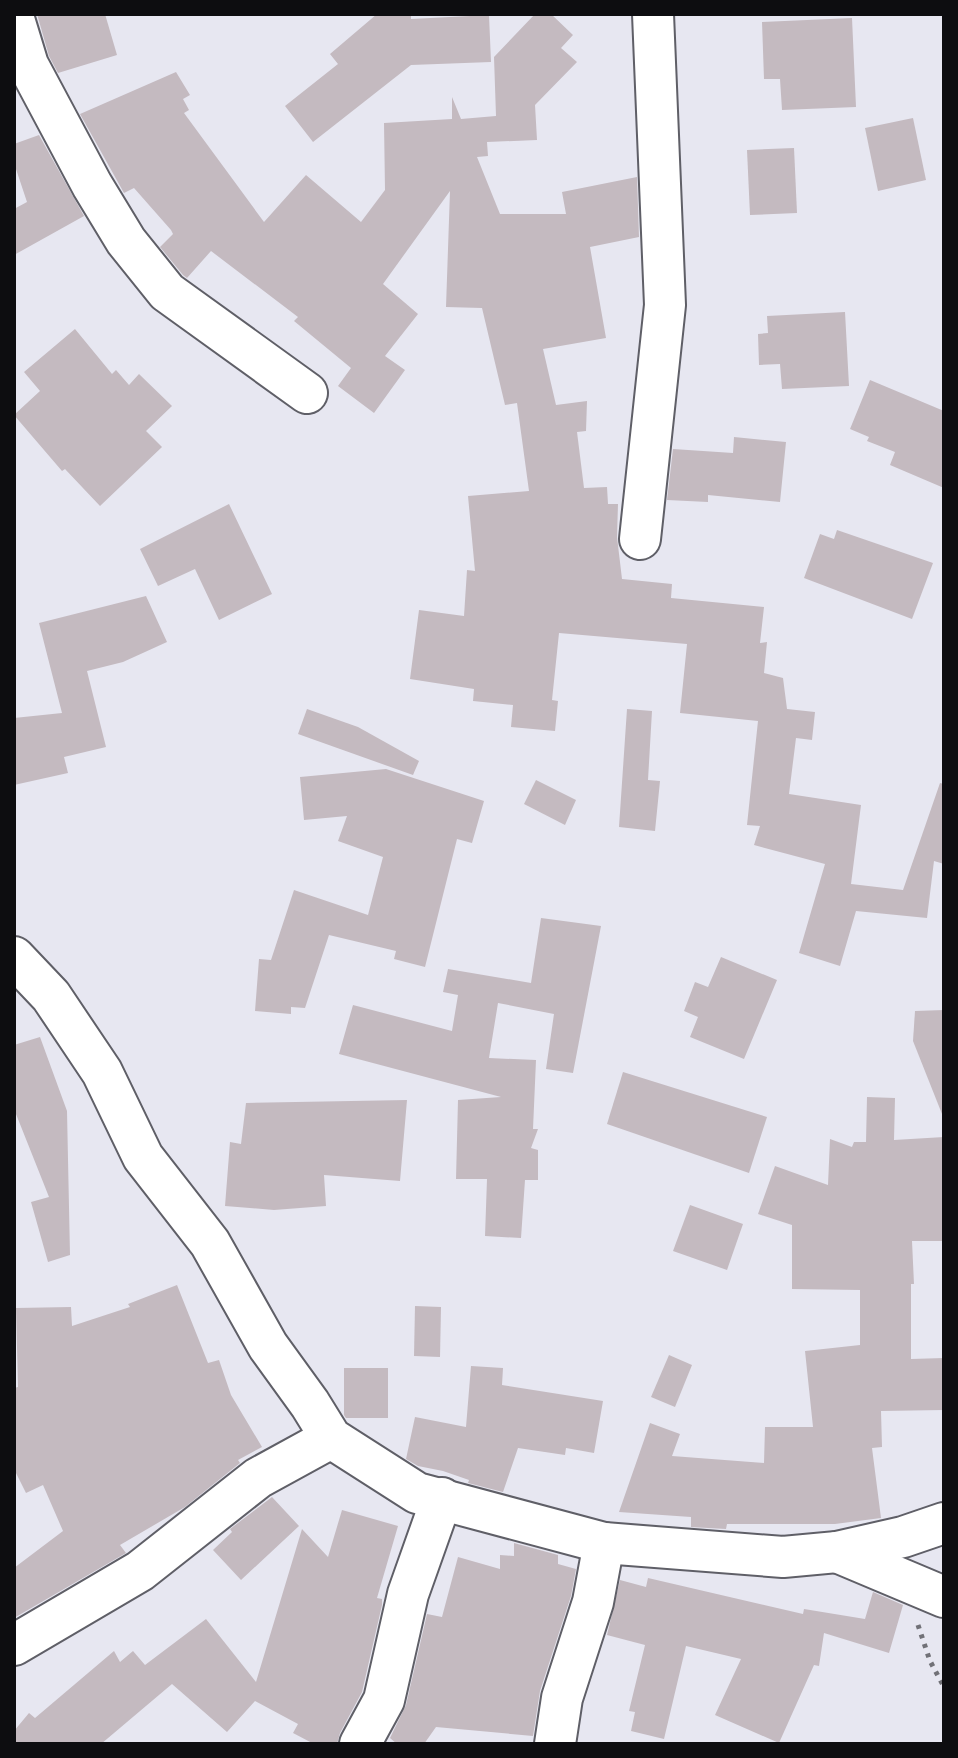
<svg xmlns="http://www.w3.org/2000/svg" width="958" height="1758" viewBox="0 0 958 1758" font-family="'Times New Roman',serif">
  <rect width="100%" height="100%" fill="#e7e7f1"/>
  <g fill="#c4bac0">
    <path d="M37,14H105L117,55L58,73L49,56Z"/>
    <path d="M377,14H411V19L489,15L491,62L411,65L313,142L285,106L338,64L330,54Z"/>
    <path d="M535,14H551L573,35L561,48L577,62L535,105L537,140L487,142L488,156L477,157L500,214H566L562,192L637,177L639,237L590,247L606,338L543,349L556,405L587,401L586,431L577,432L584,488L607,487L608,504H618L617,537L622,579L672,584L671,598L764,607L760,643L767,642L764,673L783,678L787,709L815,712L812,740L796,738L789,794L861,805L851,884L903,890L940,783L944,784V864L934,861L927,918L856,911L840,966L799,953L825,864L754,845L760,826L747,825L758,721L680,713L687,644L559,633L552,700L558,701L555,731L511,727L513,705L473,701L474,689L410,679L419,610L464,616L467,570L475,571L468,496L529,491L517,403L505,405L482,308L446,307L450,191L383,284L418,314L385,356L405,370L374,413L338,386L351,368L294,321L298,317L211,251L187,278L183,275L160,247L173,234L171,230L134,188L124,193L80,114L176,72L190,95L183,99L189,110L184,113L264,222L306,175L361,222L385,190L384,123L452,119V97L461,119L496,116L494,57Z"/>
    <path d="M852,18L856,107L782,110L780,79H764L762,22Z"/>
    <path d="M913,118L926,180L878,191L865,128Z"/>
    <path d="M39,135L84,216L14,255V209L27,202L14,163V144Z"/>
    <path d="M794,148L797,213L750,215L747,150Z"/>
    <path d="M845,312L849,386L782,389L780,364L759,365L758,334L768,333L767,316Z"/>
    <path d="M75,329L112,374L116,370L129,385L139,374L172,406L146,431L162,447L100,506L65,469L62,471L14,415L40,391L24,372Z"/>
    <path d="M870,380L944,411V488L890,465L895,452L867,441L869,437L850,429Z"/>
    <path d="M734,437L786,442L780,502L708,495V502L667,500L673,449L733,453Z"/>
    <path d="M229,504L272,594L219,620L195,569L158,586L140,549Z"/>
    <path d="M837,530L933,563L912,619L804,578L820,534L834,539Z"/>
    <path d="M146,596L167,642L123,662L87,671L106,747L64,757L68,773L14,785V718L62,713L39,623Z"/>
    <path d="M307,709L358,727L419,761L413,775L298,734Z"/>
    <path d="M627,709L652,711L648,780L660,781L655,831L619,827Z"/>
    <path d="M386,769L484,801L472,843L457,839L425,967L394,959L396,951L329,935L305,1008L291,1007V1014L255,1011L259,959L271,960L294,890L368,915L383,857L338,841L347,816L304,820L300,777Z"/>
    <path d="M536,780L576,800L565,825L524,804Z"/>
    <path d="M541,918L601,926L573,1073L546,1069L554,1014L498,1003L489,1058L536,1060L533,1129H538L531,1148L538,1150V1180H525L521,1238L485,1236L487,1179H456L458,1100L501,1097L339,1054L353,1005L452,1031L458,995L443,992L448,969L531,983Z"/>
    <path d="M721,957L777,980L744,1059L690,1037L698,1017L684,1011L695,982L708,987Z"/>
    <path d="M944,1010V1114H942L913,1041L915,1011Z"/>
    <path d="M40,1037L67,1111L70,1255L48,1262L31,1202L49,1197L14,1109V1045Z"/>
    <path d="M623,1072L767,1117L749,1173L607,1124Z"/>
    <path d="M867,1097L895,1098L894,1140L944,1137V1241H912L914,1284H911V1359L944,1358V1410L881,1411L882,1447L872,1448L881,1518L835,1524H727L726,1529L691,1527V1517L619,1512L650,1423L680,1434L672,1456L764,1463L765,1427H813L805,1351L860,1345V1290L792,1289V1225L758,1214L775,1166L828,1185L830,1139L852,1147L854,1142H866Z"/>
    <path d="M407,1100L400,1181L324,1175L326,1206L274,1210L225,1206L230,1142L241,1144L246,1103Z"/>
    <path d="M690,1205L743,1224L727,1270L673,1251Z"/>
    <path d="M177,1285L208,1363L219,1360L231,1395L262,1447L238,1460L240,1463L185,1507L120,1545L126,1553L14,1618V1568L63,1531L43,1485L26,1493L14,1469V1388L18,1387L16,1308L71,1307L72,1326L130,1307L128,1304Z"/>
    <path d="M415,1306L441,1307L440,1357L414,1356Z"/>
    <path d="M669,1355L692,1365L675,1407L651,1397Z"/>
    <path d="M471,1366L503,1368L502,1385L603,1401L594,1453L566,1448L565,1455L518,1448L503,1492L468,1483L469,1480L443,1471L418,1466L406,1459L415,1417L466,1427Z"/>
    <path d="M344,1368H388V1418H346L344,1415Z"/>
    <path d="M272,1497L299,1526L241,1580L213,1550L232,1532L230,1529Z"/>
    <path d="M342,1510L398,1526L377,1598L382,1599V1605L362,1692L340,1733L337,1744H314L293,1733L298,1724L255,1701L227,1732L172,1684L101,1744H14V1731L29,1713L35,1718L114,1651L120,1662L133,1651L145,1665L206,1619L256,1682L302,1529L328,1557Z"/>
    <path d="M514,1543L558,1555V1564L576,1569L571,1596L540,1691L533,1736L436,1727L424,1744H397L390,1738L406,1705L427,1614L442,1617L458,1557L500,1569V1555L514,1556Z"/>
    <path d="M648,1578L803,1614L804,1609L865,1619L873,1592L903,1605L889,1653L824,1633L819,1666L814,1665L779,1743L715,1715L741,1659L686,1646L664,1739L631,1731L635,1712L629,1711L645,1645L607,1635L620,1580L646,1587Z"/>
  </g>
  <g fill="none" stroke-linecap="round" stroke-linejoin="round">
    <g stroke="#5f5f67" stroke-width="44">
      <g id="minor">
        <path d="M14,19L28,65L92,185L126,241L167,292L307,393"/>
        <path d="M640,539L665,305L653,14"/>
        <path d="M14,957L51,996L102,1072L143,1157L210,1243L268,1346L310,1404L331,1438L417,1493L604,1543L783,1557L837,1552L903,1537L944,1523"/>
        <path d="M837,1552L944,1597"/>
        <path d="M14,1645L140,1571L258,1478L331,1438"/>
        <path d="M360,1744L384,1700L408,1594L442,1498"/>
        <path d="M555,1744L562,1698L593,1602L604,1543"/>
      </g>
    </g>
    <path stroke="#717177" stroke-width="5" stroke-dasharray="4 6" stroke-linecap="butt" d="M918,1625L930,1661L944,1687"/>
    <use href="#minor" stroke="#fff" stroke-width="40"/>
  </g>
  <rect width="958" height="1758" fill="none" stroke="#0d0d10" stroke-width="32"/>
</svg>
